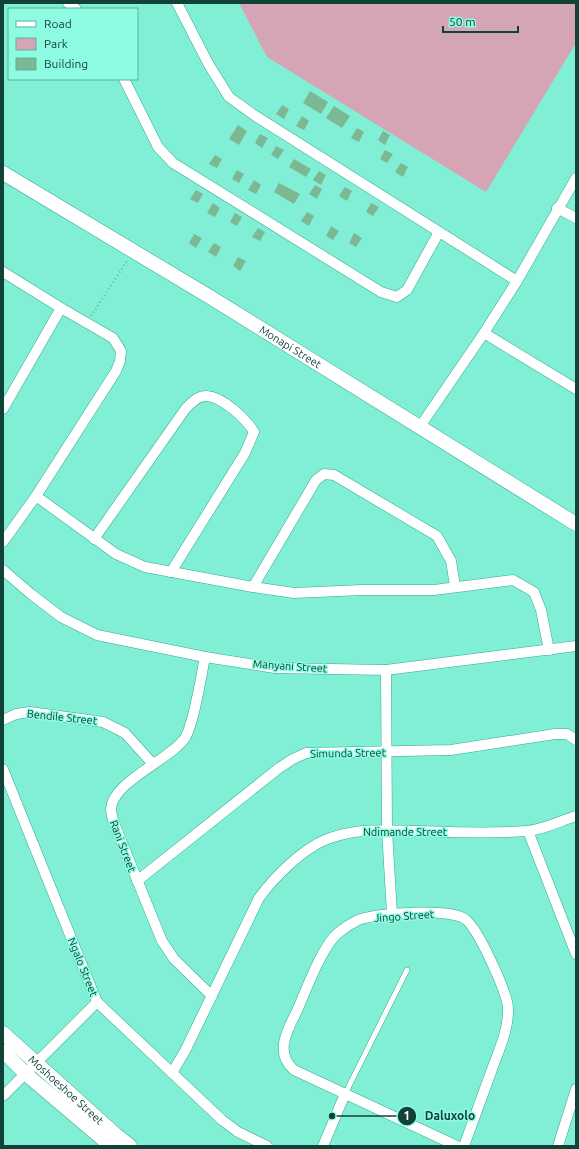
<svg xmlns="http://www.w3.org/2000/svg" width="579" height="1149" viewBox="0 0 579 1149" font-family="Ubuntu,sans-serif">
  <rect width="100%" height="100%" fill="#80efd6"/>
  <path fill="#d6a5b5" d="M239,3H576V43L486,192L267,57Z"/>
  <g fill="#7cb894">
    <path d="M310,91L328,102L321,114L303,103Z"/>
    <path d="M282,105L289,109L284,119L276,114Z"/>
    <path d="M334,106L350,116L342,128L326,118Z"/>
    <path d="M302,116L309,121L304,130L296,126Z"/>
    <path d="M238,125L247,131L239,145L229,139Z"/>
    <path d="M357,128L364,132L359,142L351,138Z"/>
    <path d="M383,131L390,135L385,145L378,140Z"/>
    <path d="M260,134L268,138L262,148L255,143Z"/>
    <path d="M276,146L284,150L278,159L271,155Z"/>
    <path d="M385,150L393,154L387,163L380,159Z"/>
    <path d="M215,155L222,159L217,168L209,164Z"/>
    <path d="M294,159L311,169L306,177L289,167Z"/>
    <path d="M401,163L408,167L403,177L395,172Z"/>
    <path d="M237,170L244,174L239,183L232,179Z"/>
    <path d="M319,171L326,175L321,185L313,180Z"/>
    <path d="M254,180L261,185L256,194L248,190Z"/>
    <path d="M279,183L300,194L294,204L274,192Z"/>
    <path d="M315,185L322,189L317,199L309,194Z"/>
    <path d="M345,187L352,191L347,201L339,196Z"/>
    <path d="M196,190L203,194L198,203L190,199Z"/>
    <path d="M213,203L220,208L215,217L207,213Z"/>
    <path d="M371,203L379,207L373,216L366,212Z"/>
    <path d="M307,212L314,216L309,226L301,221Z"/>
    <path d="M235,213L242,217L237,226L230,222Z"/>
    <path d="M331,226L339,231L333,240L326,236Z"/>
    <path d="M258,228L265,232L260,241L252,237Z"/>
    <path d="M354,233L362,238L356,247L349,243Z"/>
    <path d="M194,234L202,238L196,248L189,243Z"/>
    <path d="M214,243L221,247L216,257L208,252Z"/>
    <path d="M238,257L246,261L240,271L233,266Z"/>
  </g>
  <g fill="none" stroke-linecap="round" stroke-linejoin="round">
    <g stroke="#33aa93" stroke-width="6">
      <path id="lane" d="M345,1094L407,970"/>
    </g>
    <g stroke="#33aa93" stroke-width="11">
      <g id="street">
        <path d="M68,3L76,9"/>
        <path d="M177,3L209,65L229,97L254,115L517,281"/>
        <path d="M124,79L158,147L173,163L381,292L397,297L407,290L439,232"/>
        <path d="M557,208L576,218"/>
        <path d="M3,272L61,308L113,338L121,351L120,361L116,371L36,496L3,542"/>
        <path d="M484,333L576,389"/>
        <path d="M3,409L61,308"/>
        <path d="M419,428L484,333L517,281L576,178"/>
        <path d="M36,496L116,554L145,567L253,587L294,593L362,590H434L513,580L534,592L541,610L549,650"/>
        <path d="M94,539L186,408C192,403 198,395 207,396C223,397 247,420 254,432L245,453L171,572"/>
        <path d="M3,570L31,594L61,617L97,635L205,657L275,668L386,670L576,646"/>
        <path d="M253,587L316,480L324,474L334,475L437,536L451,561L455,586"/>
        <path d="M205,657C201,677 194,723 185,738C171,759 112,782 111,809C111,817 115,825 118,833L162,941L174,959L212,996"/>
        <path d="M386,670L387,830L392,914"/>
        <path d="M3,720L16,714L30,712L103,722L125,733L153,764"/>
        <path d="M3,769L97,1002L222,1120L238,1132L267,1146"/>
        <path d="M528,831L576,954"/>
        <path d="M137,881L279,768L293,759L306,753L451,750L555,734H567L576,740"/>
        <path d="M172,1073L185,1051L259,898C275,876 306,845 333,837C360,828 389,830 417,831C453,832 490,834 526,831C543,830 560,821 576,816"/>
        <path d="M3,1096L97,1002"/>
        <path d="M323,1146L345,1094"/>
        <path d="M457,1146L294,1070C275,1054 286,1032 296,1013C305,993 322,946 338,933C343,929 352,923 358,920C378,913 448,908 465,919C478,928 507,992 508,1008C509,1030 498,1052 491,1072C482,1097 473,1121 464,1146"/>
        <path d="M558,1146L576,1089"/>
      </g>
    </g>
    <g stroke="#33aa93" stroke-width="15">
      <g id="secondary">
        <path id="s1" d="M3,173L210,297L576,524"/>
        <path id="s2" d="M3,1033L116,1135L130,1146"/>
        <path d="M3,1051L26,1074L111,1146"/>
      </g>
    </g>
    <path stroke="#5cb7a3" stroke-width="2" stroke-dasharray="1 3" stroke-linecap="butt" d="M91,316L127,261"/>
    <use href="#lane" stroke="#fff" stroke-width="5"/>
    <use href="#street" stroke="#fff" stroke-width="10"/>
    <use href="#secondary" stroke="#fff" stroke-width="14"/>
  </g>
  <g text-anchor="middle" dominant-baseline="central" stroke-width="3" stroke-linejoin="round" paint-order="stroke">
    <g font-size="11" fill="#104238" stroke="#8dfce3">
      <text stroke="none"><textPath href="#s1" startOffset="336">Monapi Street</textPath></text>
      <text transform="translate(290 666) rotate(4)">Manyani Street</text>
      <text transform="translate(62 717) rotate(6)">Bendile Street</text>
      <text transform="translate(348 753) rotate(-1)">Simunda Street</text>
      <text x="405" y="832">Ndimande Street</text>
      <text transform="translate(123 846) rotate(69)">Rani Street</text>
      <text transform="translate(404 916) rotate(-4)">Jingo Street</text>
      <text transform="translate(83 967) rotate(68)">Ngalo Street</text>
      <text stroke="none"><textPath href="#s2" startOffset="85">Moshoeshoe Street</textPath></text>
    </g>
  </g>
  <path fill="none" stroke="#104238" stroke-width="1.5" d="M332 1116L407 1116"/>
  <g fill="#104238" stroke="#8dfce3" stroke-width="1.5">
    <circle cx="332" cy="1116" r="4"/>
    <circle cx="407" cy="1116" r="10"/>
  </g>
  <g font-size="12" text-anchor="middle" font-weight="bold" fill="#fff">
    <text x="407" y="1120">1</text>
  </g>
  <g font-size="12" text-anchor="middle" font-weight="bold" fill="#104238" stroke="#8dfce3" stroke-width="3" stroke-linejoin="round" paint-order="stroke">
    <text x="450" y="1120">Daluxolo</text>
  </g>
  <rect width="579" height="1149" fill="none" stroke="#104238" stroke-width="8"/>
  <rect x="8" y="8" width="130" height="72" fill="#8dfce3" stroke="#5bb29f"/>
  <rect x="16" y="21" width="20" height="6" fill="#ffffff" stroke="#5bb29f"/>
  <text x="44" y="28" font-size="12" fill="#104238">Road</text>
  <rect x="16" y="38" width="20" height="12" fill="#d6a5b5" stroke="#5bb29f"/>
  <text x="44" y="48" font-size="12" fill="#104238">Park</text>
  <rect x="16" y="58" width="20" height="12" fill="#7cb894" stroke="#5bb29f"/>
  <text x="44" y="68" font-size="12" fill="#104238">Building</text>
  <path d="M443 26v6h75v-6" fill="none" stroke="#104238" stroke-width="2"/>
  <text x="449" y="26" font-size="12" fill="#104238" stroke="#8dfce3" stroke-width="3" paint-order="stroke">50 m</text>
</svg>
